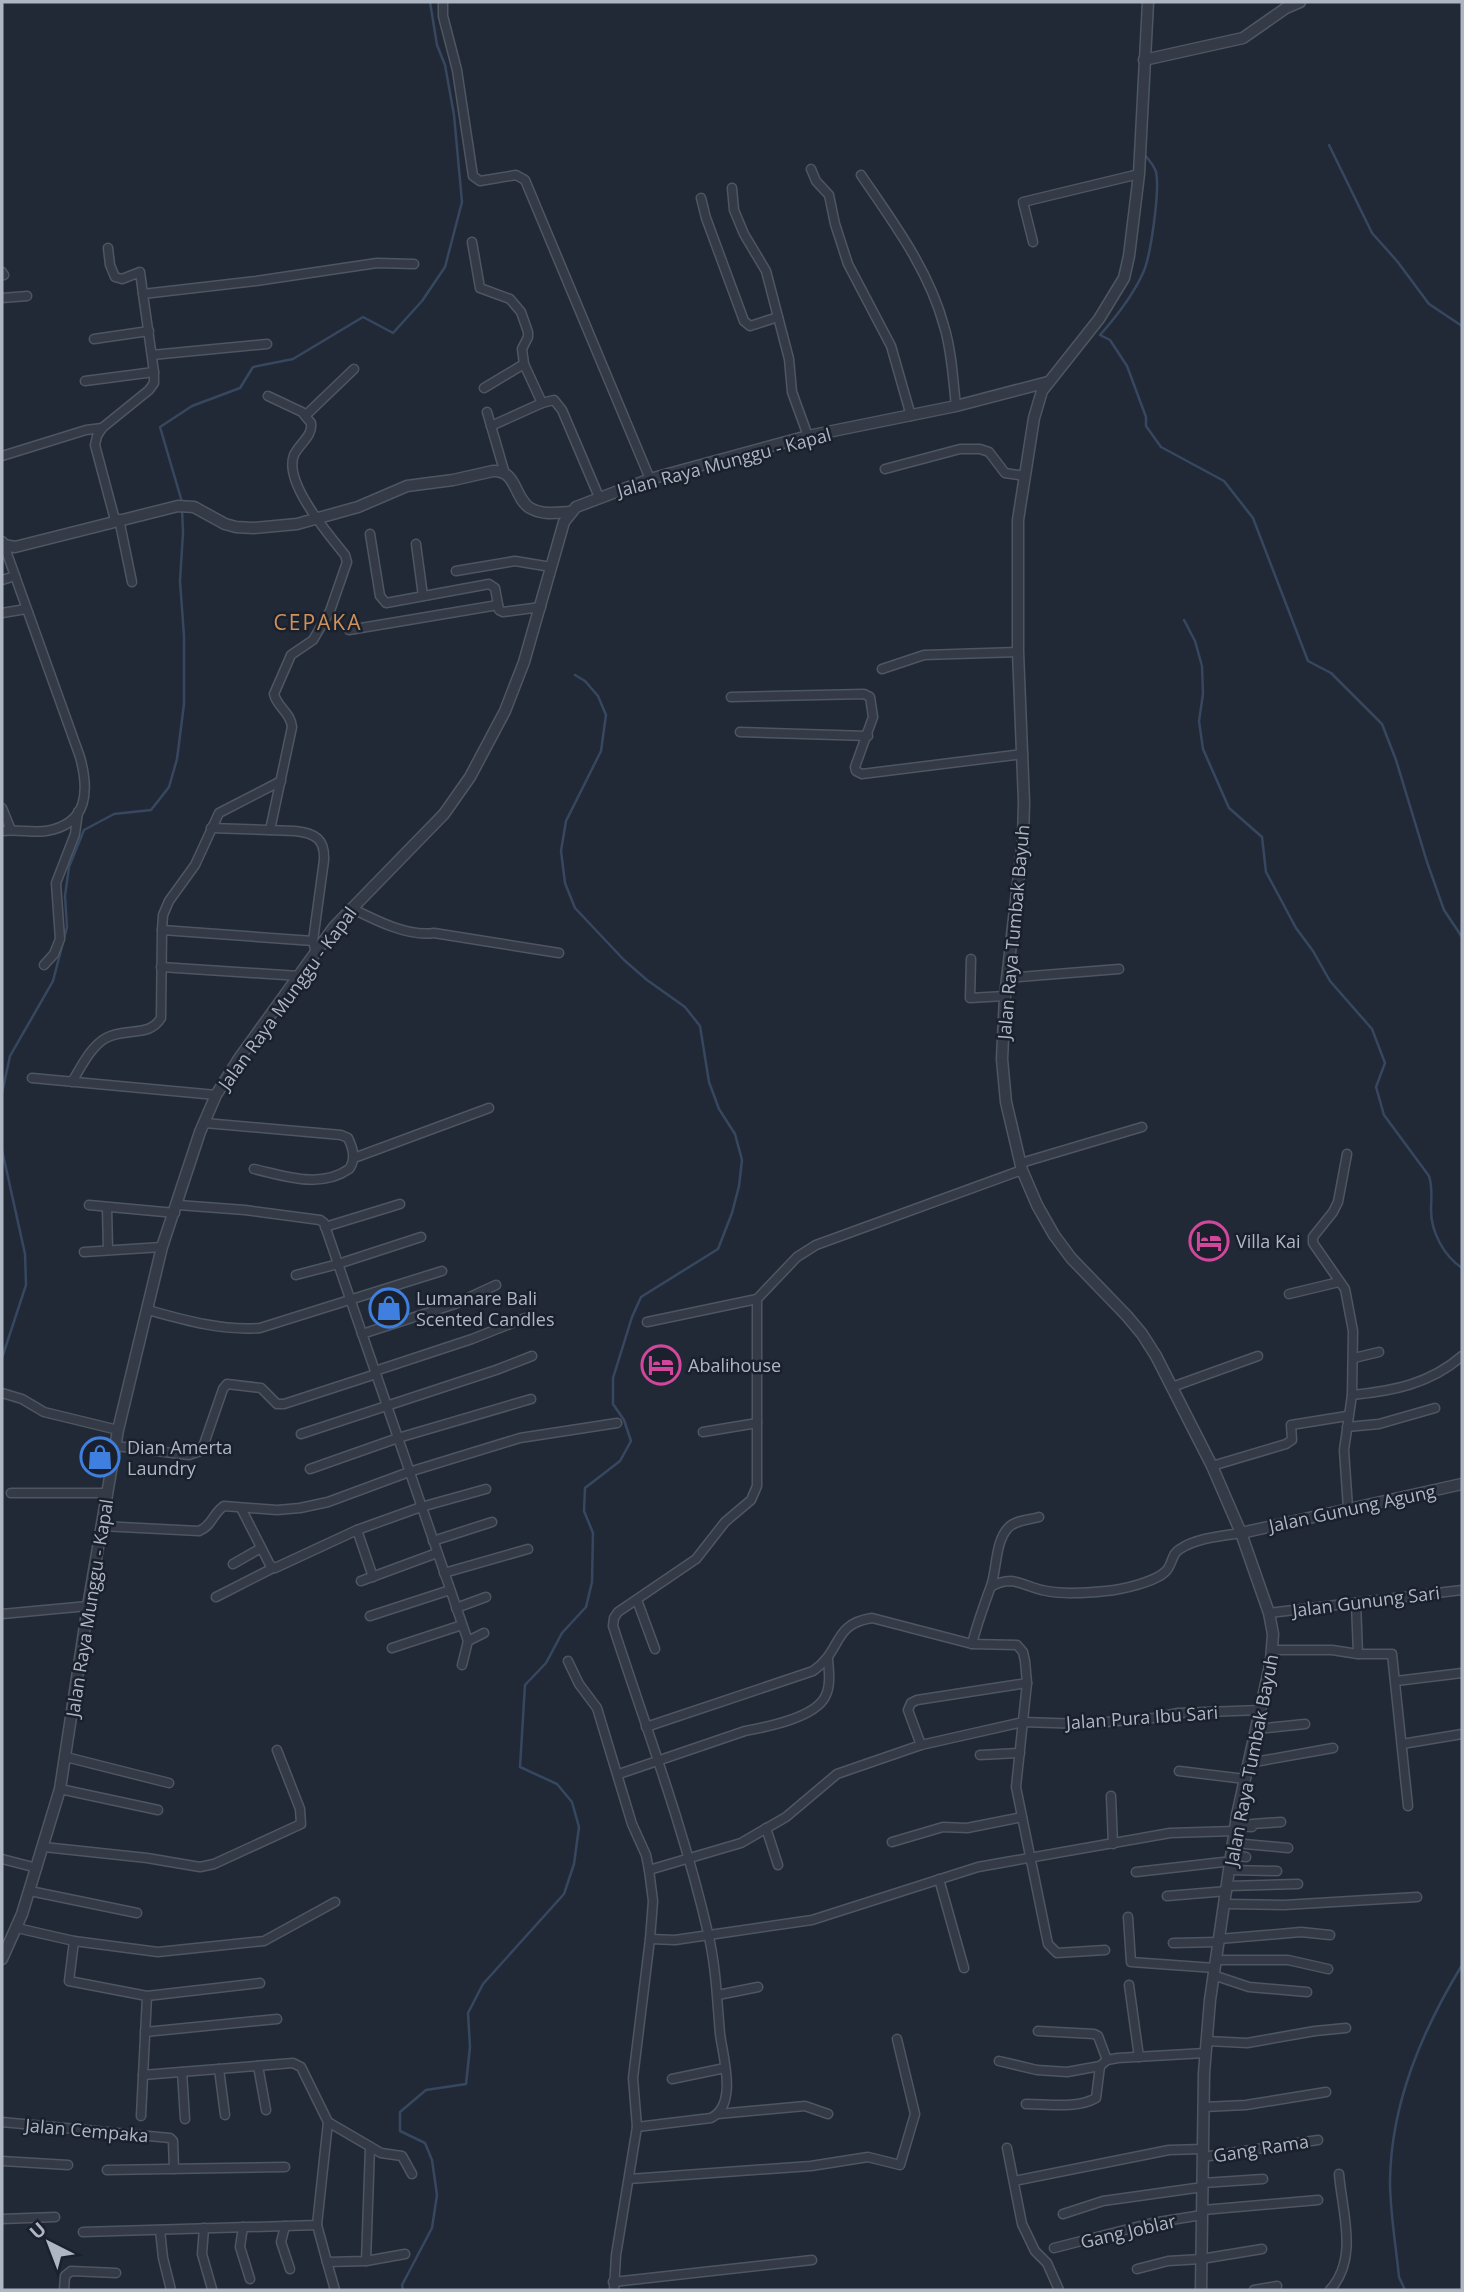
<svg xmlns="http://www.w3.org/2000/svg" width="1464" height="2292" viewBox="0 0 1464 2292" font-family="'Open Sans',sans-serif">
  <rect width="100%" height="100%" fill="#212937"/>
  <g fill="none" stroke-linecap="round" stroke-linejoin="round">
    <g stroke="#36475f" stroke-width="2.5">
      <path d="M1151,33L1153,2"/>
      <path d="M1329,145L1372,233L1397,261L1429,304L1462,326"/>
      <path d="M1144,154C1148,159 1154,165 1156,172C1160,189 1151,256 1143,273C1133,295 1116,317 1100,335L1110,340L1127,366L1146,417V426L1161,447L1224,481L1253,518L1308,661L1331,673L1382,724L1396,760L1427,862L1444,910L1462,937"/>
      <path d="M182,502L160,427L192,406L240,388L253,367L293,359L363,317L393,333L422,301L445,267L462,202L454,115L445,65L437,45L430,2"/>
      <path d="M1184,620L1195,641L1202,666L1203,694L1199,721L1203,749L1229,808L1262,837L1266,872L1296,928L1313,951L1330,981L1372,1029L1385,1063L1376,1087L1384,1115L1429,1176C1433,1188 1431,1198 1431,1210C1431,1232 1444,1256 1462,1268"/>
      <path d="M2,1093L10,1056L53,981L67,927L65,896L69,867L84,830L114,814L151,810L169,787L177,759L184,704V636L180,581L183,533L182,508"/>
      <path d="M2,1150L25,1254L26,1285L2,1358"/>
      <path d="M403,2290L402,2285L432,2228L437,2195L432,2160L425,2143L400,2131V2112L426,2090L466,2084L470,2047L468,2013L483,1984L564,1894L574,1864L579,1827L572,1802L557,1784L520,1767L525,1685L546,1663L562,1633L586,1607L592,1582L593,1533L584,1511L585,1488L620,1461L631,1441L624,1420L613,1404V1378L632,1317L641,1297L718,1249L732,1213L739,1186L742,1160L735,1134L719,1109L709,1082L700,1026L685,1007L647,980L624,960L575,908L565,883L561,851L566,821L601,751L606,715L598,696L585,681L575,675"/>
      <path d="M1405,2290L1399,2277C1396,2246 1390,2213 1390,2181C1391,2103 1422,2031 1462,1965"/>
    </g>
    <g stroke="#4e5662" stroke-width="11">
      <g id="minor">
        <path d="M443,2V16L457,70L473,176L480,181L516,175L525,180L650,479"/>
        <path d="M811,169L816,181L829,195L835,224L848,264L891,346L911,416"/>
        <path d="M861,175C893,222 929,270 944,326C952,352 953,380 956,406"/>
        <path d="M732,188L734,210L744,234L766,271L789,359L792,392L808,436"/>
        <path d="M701,198L706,218L744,321L750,326L778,317"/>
        <path d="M472,242L480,288L510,299L521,312L528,332V337L522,349L524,364L542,403"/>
        <path d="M1033,242L1023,202L1139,174"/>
        <path d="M108,248L110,265L115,277L122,279L140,272L143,294"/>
        <path d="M2,272L4,275"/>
        <path d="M2,298L27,296"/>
        <path d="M94,339L149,331"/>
        <path d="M152,355L267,344"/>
        <path d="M85,381L154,372"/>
        <path d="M484,388L524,364"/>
        <path d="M268,396L302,412L311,423C313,436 299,444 294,455C283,482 329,535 345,555L347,562L330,611L313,640L291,655L274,694C277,707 291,713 292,727L270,830"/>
        <path d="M487,412L505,474"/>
        <path d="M306,415L354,369"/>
        <path d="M491,426L542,403L554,400L562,410L599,497"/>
        <path d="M2,456L86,430L102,428"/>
        <path d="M885,469L960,449H980L989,452L1005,473L1025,476"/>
        <path d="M119,519L132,582"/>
        <path d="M115,520L95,445L97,436L102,428L149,390L154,383V372L143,294L256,281L377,263L414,264"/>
        <path d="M370,534L380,596L386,603L489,584L495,588L499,610L503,612L541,607"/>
        <path d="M416,544L423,596"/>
        <path d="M456,571L515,561L551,567"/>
        <path d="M2,580L15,576"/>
        <path d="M2,613L26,609"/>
        <path d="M349,630L498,605"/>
        <path d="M882,669L924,655L1018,652"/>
        <path d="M731,697L864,694L870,697L873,717L855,767L856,771L862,774L1023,754"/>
        <path d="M740,732L868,736"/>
        <path d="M2,808L11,830"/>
        <path d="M211,828L295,831C315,833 325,839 324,860L313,941L316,953"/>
        <path d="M2,831C17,829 32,833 46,831C89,824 89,790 80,757L4,545"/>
        <path d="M351,908C375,920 408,937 434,933L559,953"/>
        <path d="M162,930L313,941"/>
        <path d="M971,959L970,998L1005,996"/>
        <path d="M44,965L54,954L60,939L56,883L75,834L78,812"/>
        <path d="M161,967L299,976"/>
        <path d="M1007,978L1119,969"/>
        <path d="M32,1078L216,1095"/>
        <path d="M72,1082C81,1067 91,1046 106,1038C125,1027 149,1038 161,1018L162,930L163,915L169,901L195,865L219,813L281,781"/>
        <path d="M205,1123L341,1135L348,1138C353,1148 356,1160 349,1169C320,1189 285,1176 254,1169"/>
        <path d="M1347,1154L1338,1202L1333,1212L1313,1237V1243L1345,1289L1353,1331L1352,1395L1344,1450L1348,1508"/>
        <path d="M354,1158L489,1108"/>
        <path d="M1021,1163L1142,1127"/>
        <path d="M89,1205L175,1213"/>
        <path d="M178,1205L245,1210L320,1220L324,1223L468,1641L462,1665"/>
        <path d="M107,1208L108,1250"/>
        <path d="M325,1227L400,1204"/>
        <path d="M84,1252L162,1247"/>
        <path d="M296,1275L338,1264L421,1237"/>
        <path d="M1289,1294L1339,1282"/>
        <path d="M148,1310C184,1320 222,1331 260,1328L442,1271"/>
        <path d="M647,1322L757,1299"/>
        <path d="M362,1334L455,1304L496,1285"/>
        <path d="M1354,1358L1379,1352"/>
        <path d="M375,1371L472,1339L525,1318"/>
        <path d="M1172,1387L1258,1356"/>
        <path d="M2,1393L22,1399L44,1412L118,1430"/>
        <path d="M1352,1395C1393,1391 1430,1384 1462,1356"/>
        <path d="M1347,1427L1379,1424L1435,1408"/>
        <path d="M703,1432L757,1423"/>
        <path d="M301,1434L496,1370L532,1356"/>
        <path d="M116,1446L189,1455L200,1451L204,1444L223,1389L227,1384L261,1388L277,1404H284L376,1374"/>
        <path d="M1212,1466L1286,1444L1292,1440L1291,1425L1347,1416"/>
        <path d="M310,1469L398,1438L531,1399"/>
        <path d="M11,1493H107"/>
        <path d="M241,1508L270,1565L275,1568L357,1530L421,1507L486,1489"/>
        <path d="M101,1526L199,1531C212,1526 213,1513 224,1506L277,1510L300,1508L328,1502L409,1472L520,1438L617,1423"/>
        <path d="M357,1530L373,1577"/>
        <path d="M433,1541L492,1522"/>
        <path d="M233,1564L261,1548"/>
        <path d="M444,1573L528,1549"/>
        <path d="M361,1581L437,1553"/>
        <path d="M991,1587C997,1583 1004,1581 1011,1581C1021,1582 1032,1588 1042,1590C1062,1595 1086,1593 1106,1591C1120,1590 1156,1582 1166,1571C1173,1564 1171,1554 1180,1549C1197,1538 1221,1536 1241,1533"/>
        <path d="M216,1597L273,1568"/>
        <path d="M637,1600L655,1649"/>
        <path d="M1356,1603L1358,1654"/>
        <path d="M456,1608L486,1597"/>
        <path d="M1269,1613L1462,1590"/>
        <path d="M2,1614L88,1606"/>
        <path d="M370,1616L450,1590"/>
        <path d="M468,1641L484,1633"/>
        <path d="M972,1644C977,1624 984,1605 991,1586C997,1569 995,1542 1008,1528C1015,1520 1029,1520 1039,1517"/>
        <path d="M392,1648L462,1625"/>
        <path d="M1272,1650H1332L1358,1654H1392L1408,1806"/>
        <path d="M568,1661L579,1684L597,1708L632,1824L646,1855L649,1870L653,1901L650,1939L633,2078L637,2127"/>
        <path d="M1396,1681L1462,1673"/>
        <path d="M646,1727L813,1671C843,1650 832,1624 872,1618L972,1644L1017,1645L1023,1652L1025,1661L1027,1683L1016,1787L1048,1944L1057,1953L1105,1950"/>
        <path d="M1257,1729L1305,1724"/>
        <path d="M1402,1744L1462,1734"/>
        <path d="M921,1745L908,1710L911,1703L917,1700L1027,1683"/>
        <path d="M980,1755L1020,1753"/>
        <path d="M66,1757L169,1783"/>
        <path d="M1249,1763L1333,1748"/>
        <path d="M1179,1771L1245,1779"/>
        <path d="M619,1774L745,1731C766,1727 814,1718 825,1697C831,1686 829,1672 828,1659"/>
        <path d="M60,1789L158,1810"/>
        <path d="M1111,1796L1113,1844"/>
        <path d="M1236,1826L1252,1827V1824L1281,1822"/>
        <path d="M766,1828L778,1865"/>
        <path d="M892,1842L943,1827L967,1828L1022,1817"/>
        <path d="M1234,1843L1288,1848"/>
        <path d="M44,1847L147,1858L200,1867L214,1864L301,1824L300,1809L277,1750"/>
        <path d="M1232,1855L1246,1857"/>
        <path d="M2,1859L37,1868"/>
        <path d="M649,1870L741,1843L786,1817L837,1774L921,1745L1023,1722L1083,1724L1154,1718L1178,1713L1261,1710"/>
        <path d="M1230,1870L1277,1871"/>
        <path d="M1136,1872L1232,1861"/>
        <path d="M939,1879L964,1968"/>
        <path d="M1228,1886L1298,1884"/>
        <path d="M30,1891L137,1913"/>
        <path d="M1167,1896L1227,1891"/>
        <path d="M1226,1904L1284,1905L1417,1897"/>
        <path d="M1128,1917L1131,1962L1215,1968"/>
        <path d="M17,1928L74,1941L158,1952L264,1941L335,1902"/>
        <path d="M650,1939L675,1940L812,1920L978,1867L1170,1833L1235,1831"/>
        <path d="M1219,1939L1301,1932L1330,1935"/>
        <path d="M74,1941L69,1981L147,1996L260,1983"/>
        <path d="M1173,1943L1218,1942"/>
        <path d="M1216,1960H1288L1328,1969"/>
        <path d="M1213,1975L1249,1987L1307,1992"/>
        <path d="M1129,1985L1139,2057"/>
        <path d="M718,1995L758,1987"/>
        <path d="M1038,2031L1094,2034L1098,2036L1107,2060"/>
        <path d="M145,2032L277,2019"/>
        <path d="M1207,2041L1247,2043L1315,2031L1346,2028"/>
        <path d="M999,2061L1037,2070L1067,2072L1100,2066"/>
        <path d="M258,2066L266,2110"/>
        <path d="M219,2069L225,2115"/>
        <path d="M182,2072L185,2119"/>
        <path d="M672,2079L725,2068"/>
        <path d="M1026,2104C1048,2104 1077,2109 1096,2098L1100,2066L1107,2060L1118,2058L1205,2053"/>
        <path d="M1204,2107L1246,2105L1326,2092"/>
        <path d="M718,2114L805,2106L828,2114"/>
        <path d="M141,2116L147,1996"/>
        <path d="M2,2122L170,2138L173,2141L174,2169"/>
        <path d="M328,2122L381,2153L402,2156L412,2174"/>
        <path d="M1007,2148L1022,2224L1035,2251L1047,2263L1059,2290"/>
        <path d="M1203,2157L1318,2140"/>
        <path d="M2,2161L68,2165"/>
        <path d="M107,2170L285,2167"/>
        <path d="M629,2179L811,2166L868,2157L900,2165L915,2114L897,2039"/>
        <path d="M1014,2181L1169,2150L1203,2149"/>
        <path d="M1203,2183L1263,2179"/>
        <path d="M1203,2210L1318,2200"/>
        <path d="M1063,2214L1103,2201L1203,2187"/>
        <path d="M2,2219L55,2217"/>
        <path d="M317,2225L327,2262L366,2261L405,2254"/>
        <path d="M285,2226L281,2242L290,2269"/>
        <path d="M243,2227L240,2247L250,2279"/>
        <path d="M204,2228L202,2254L212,2289"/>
        <path d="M160,2230L163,2258L171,2290"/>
        <path d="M83,2232L317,2225L328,2122L301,2067L293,2063L143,2075"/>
        <path d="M1054,2248L1152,2223L1202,2215"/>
        <path d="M366,2261L370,2147"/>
        <path d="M327,2262L335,2290"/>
        <path d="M1137,2269L1168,2261L1201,2259L1262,2249"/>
        <path d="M613,2282L812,2260"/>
        <path d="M64,2290L65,2276L71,2271L116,2273"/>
        <path d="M614,2290L616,2255L637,2127L711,2118C738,2105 723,2057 720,2034C717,2000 716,1966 708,1933C684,1828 646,1728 613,1626L614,1618L618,1612L696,1559L725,1522L751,1500L757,1486V1299L797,1257L816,1245L1022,1170"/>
        <path d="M1254,2290L1277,2286"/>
        <path d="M1330,2290C1359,2258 1342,2212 1339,2174"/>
      </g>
    </g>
    <g stroke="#4e5662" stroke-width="13">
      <g id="tertiary">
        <path d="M1148,2L1139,174L1129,256L1124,278L1099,319L1042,391L1034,418L1018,520V652L1024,802L1023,840L1005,996L1002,1059L1006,1102L1022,1170L1037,1205L1054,1235L1071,1258L1127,1316L1142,1334L1156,1356L1212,1466L1241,1533L1269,1613L1273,1634L1271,1661L1237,1815L1210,2000L1204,2073L1201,2290"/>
        <path d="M1144,60L1243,38L1286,8L1300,2"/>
        <path d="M2,542L4,545L15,547L178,506L194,507L225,524L236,527L253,528L297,524L358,507L407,486L453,480L493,471C517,470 514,498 530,508C542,515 556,513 569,512"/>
        <path d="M1241,1533L1462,1484"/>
        <path d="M2,1959L22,1914L60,1789L88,1606L118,1430L162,1247L200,1132L216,1095L240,1057L334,927L444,814L470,777L505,711L524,662L564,522L576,507L650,479L808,436L956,406L1048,382"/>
      </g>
    </g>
    <use href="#minor" stroke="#343b47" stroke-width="8"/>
    <use href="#tertiary" stroke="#343b47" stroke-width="10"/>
  </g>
  <defs>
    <g id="hotel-ring" transform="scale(2.0125)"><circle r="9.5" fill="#1a212c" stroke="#d1479c" stroke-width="1.5"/><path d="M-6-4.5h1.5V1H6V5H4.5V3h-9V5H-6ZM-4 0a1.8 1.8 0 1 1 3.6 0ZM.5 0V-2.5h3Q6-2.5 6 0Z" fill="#d1479c"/></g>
    <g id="shop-ring" transform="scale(2.0125)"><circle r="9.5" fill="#1a212c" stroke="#3f7fe0" stroke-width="1.5"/><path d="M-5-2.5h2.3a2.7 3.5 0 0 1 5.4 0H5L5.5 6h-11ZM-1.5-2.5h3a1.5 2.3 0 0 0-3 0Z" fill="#3f7fe0"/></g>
  </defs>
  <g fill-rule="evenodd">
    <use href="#hotel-ring" x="1209" y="1241"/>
    <use href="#shop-ring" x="389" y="1308"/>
    <use href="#hotel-ring" x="661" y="1365"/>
    <use href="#shop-ring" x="100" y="1457"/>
  </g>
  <g text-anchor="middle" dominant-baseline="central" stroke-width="5" stroke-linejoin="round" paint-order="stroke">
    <g font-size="18" fill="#aeb6c4" stroke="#1a212c">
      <text transform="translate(724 462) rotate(-15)">Jalan Raya Munggu - Kapal</text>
      <text transform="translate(1013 932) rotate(-85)">Jalan Raya Tumbak Bayuh</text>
      <text transform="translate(287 998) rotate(-54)">Jalan Raya Munggu - Kapal</text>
      <text transform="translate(1352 1508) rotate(-12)">Jalan Gunung Agung</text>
      <text transform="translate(1366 1601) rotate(-7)">Jalan Gunung Sari</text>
      <text transform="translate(89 1608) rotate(-81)">Jalan Raya Munggu - Kapal</text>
      <text transform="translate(1142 1717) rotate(-4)">Jalan Pura Ibu Sari</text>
      <text transform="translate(1251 1760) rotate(-79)">Jalan Raya Tumbak Bayuh</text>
      <text transform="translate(87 2130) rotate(5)">Jalan Cempaka</text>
      <text transform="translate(1261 2148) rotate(-9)">Gang Rama</text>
      <text transform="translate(1128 2231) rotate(-13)">Gang Joblar</text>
    </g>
    <g font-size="18" fill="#aeb6c4" stroke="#1a212c" text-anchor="start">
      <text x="1236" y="1241">Villa Kai</text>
      <text x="416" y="1298">Lumanare Bali<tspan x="416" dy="21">Scented Candles</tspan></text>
      <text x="688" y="1365">Abalihouse</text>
      <text x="127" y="1447">Dian Amerta<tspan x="127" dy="21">Laundry</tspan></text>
    </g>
    <g font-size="21" letter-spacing="2" fill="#d0925d" stroke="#1a212c">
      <text x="318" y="622">CEPAKA</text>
    </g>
  </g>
  <rect width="1464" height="2292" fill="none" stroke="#aeb6c4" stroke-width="7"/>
  <g transform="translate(49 2243) rotate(318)" stroke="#1a212c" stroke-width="5" paint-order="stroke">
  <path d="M0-5L12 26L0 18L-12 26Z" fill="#aeb6c4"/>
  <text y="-10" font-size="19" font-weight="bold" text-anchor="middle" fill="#aeb6c4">U</text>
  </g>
</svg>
